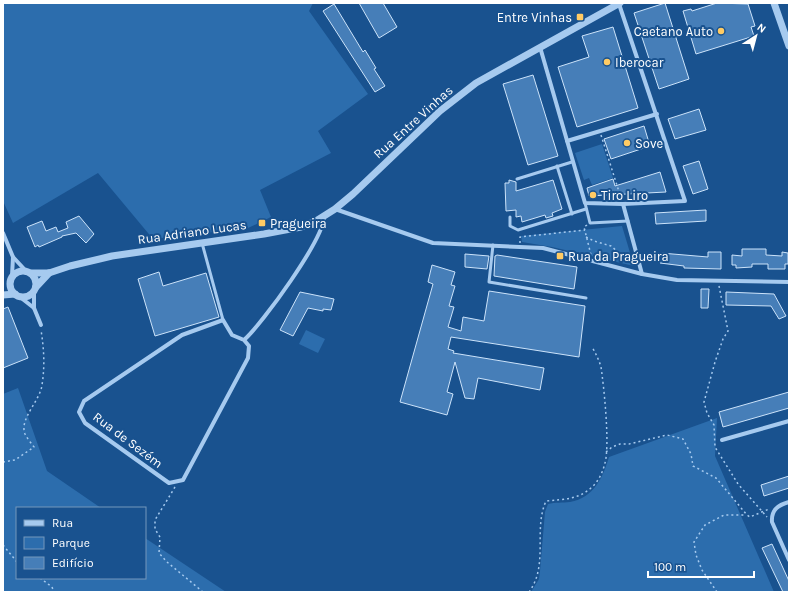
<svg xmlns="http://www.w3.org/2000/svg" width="792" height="595" viewBox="0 0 792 595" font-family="Karla,sans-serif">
  <rect width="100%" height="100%" fill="#19528f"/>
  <g fill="#2c6dad">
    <path d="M3,3H313L309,11L368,94L318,131L331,153L260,190L271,217L248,228L153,239L98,173L13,223L3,201Z"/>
    <path d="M602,144L613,178L592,185L589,178L584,180L575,153Z"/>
    <path d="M622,226L634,266L552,247L522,242L521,236Z"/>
    <path d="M306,330L325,339L318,353L299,344Z"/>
    <path d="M18,388L47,471L101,508H17V578H145V538L226,592H3V394Z"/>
    <path d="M717,418L715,456L774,592H531L539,579L540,571L545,512L548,504C555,502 563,503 570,502C594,498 603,477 609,457Z"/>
  </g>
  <g fill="#467eb8" stroke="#cce3fa">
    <path d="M359,3H383L397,27L379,38Z"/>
    <path d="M665,3L689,79L659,89L634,13Z"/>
    <path d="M717,3L748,4L755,26L751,27L754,36L696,54L683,11L691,9L692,11Z"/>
    <path d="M334,4L363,52L365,50L376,68L374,69L385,86L375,92L323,11Z"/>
    <path d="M613,27L638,108L577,127L558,67L589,57L582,36Z"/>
    <path d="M533,75L558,156L528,165L503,84Z"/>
    <path d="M699,109L706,130L675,139L668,119Z"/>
    <path d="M644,126L650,146L611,159L604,139Z"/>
    <path d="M699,161L708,189L693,194L683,166Z"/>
    <path d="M660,172L666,192L589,196L587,188L613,179L615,186Z"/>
    <path d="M509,180L516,182V191L553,180L562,209L552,213L553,216L546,218L545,215L522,222L521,216L516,217V210L506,211L505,183H509Z"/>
    <path d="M706,210V221L656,224L655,213Z"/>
    <path d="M79,216L94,234L86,243L76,233L62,236V237L39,247L38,245L35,247L27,227L42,221L46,231L56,227L58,232L68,228L66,222Z"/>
    <path d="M742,249H766V255L782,256V252L788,253V264H785V269H768V264H752V267L736,268V265H732V255L742,256Z"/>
    <path d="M708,252H721V269L684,268V266L660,263L661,253L708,257Z"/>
    <path d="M465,254L489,256L487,269L465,267Z"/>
    <path d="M497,255L577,267L574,289L494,276L495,256Z"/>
    <path d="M432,265L455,272L451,285L455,286L449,306L454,307L448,327L461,331L463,317L484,321L489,291L585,306L579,357L451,337L448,349L454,351L453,353L544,368L540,390L478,378L474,399L465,398L455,362L447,392L453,394L447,415L400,402L433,284L428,282Z"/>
    <path d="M159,272L163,286L206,273L219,317L155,336L138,279Z"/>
    <path d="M701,289H709L708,308H701Z"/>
    <path d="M300,292L334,299L331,310L323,309V311L308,308L293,336L280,330Z"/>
    <path d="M726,292L774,294L786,316L779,319L771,306L726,305Z"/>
    <path d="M8,307L28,358L3,368V309Z"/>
    <path d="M789,392V408L723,427L719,412Z"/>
    <path d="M789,476V488L764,496L761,485Z"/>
    <path d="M772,544L789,581V592H783L762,548Z"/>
  </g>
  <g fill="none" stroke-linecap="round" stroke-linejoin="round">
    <g stroke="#a6caef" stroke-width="1.5" stroke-dasharray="2 3" stroke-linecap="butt">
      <path d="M601,135L621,198"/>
      <path d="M587,225L584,227L591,255"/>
      <path d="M586,237L594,241L611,246L631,263H634"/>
      <path d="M520,243V237L585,230"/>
      <path d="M719,286L728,331L723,339L715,362L704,402L707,413L714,425L715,447L738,484L767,517"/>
      <path d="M606,452L612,447L620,444H629L667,435L683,439L691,454L693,466L716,478L747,515L750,517L769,509"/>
      <path d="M3,462L15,460L34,447C31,443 27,438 25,434C19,419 40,401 42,385C45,366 44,349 41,330"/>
      <path d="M175,487L155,520V529L160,537L159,553L167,562L203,592"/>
      <path d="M3,545L17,562"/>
      <path d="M40,578L52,587L54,592"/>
      <path d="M529,592C549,565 533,530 546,501C564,499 578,500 592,487C599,481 603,471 605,463C610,445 604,387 601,367C599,360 596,354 592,347"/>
      <path d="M717,592L702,570L696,555L694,542L705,525L724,515H746"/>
    </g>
    <g stroke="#a6caef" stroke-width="3">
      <path d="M557,166L572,214"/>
      <path d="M517,179L572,162"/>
      <path d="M585,203L590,223L628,221"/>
      <path d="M510,217V226L518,230L586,209"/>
      <path d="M202,243L223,320"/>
      <path d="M493,245L489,282L586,298"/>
    </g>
    <g stroke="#a6caef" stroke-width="4">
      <path d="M540,47L585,203L623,204L685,201L619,4"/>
      <path d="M567,141L657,114"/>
      <path d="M623,204L642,274"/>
      <path d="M335,209L433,243L543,248L642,274L677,280L789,282"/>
      <path d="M3,233L13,257L12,276"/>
      <path d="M13,257L26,271"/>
      <path d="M34,291V308L41,325"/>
      <path d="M20,297L34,308"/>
      <path d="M244,340L249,346L248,358L183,480L169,483L85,423L79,412L84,401L182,335L223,320L232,335L244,340C263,323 323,240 324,217"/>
      <path d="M722,440L789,421"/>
      <path d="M789,502C778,505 771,510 772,522L789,560"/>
    </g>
    <g stroke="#a6caef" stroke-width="7">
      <path d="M774,3L789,46"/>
      <circle cx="23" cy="284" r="13"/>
      <path d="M31,273H49L70,266L112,256L264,234L301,227L316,221L335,209L353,194L440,111L476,83L620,3"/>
      <path d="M36,287L49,273"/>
      <path d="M3,295L15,294"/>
    </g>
  </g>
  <g fill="#ffcb64" stroke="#19528f" stroke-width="1.5">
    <rect x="576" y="13" width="8" height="8" rx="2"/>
    <circle cx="721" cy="31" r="4"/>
    <circle cx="607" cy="62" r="4"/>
    <circle cx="627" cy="143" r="4"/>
    <circle cx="593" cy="195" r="4"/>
    <rect x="258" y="219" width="8" height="8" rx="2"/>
    <rect x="556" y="252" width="8" height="8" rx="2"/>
  </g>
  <g text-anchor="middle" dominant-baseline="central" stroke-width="4" stroke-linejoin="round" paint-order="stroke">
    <g font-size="13" fill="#fff" stroke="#19528f" text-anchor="start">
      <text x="572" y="17" text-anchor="end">Entre Vinhas</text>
      <text x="713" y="31" text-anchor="end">Caetano Auto</text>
      <text x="615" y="62">Iberocar</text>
      <text x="635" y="143">Sove</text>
      <text x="601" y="195">Tiro Liro</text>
      <text x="270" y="223">Pragueira</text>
      <text x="568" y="256">Rua da Pragueira</text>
    </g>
    <g font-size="13" fill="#fff" stroke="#19528f">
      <text transform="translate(413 122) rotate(-42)">Rua Entre Vinhas</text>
      <text transform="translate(192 232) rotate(-8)">Rua Adriano Lucas</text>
      <text transform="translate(128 440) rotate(37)">Rua de Sezém</text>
    </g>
  </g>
  <rect width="792" height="595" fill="none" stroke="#ffffff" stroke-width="8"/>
  <rect x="16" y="507" width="130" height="72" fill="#19528f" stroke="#7597bc"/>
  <rect x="24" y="520" width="20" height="6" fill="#a6caef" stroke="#7597bc"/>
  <text x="52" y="527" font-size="12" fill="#ffffff">Rua</text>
  <rect x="24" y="537" width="20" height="12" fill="#2c6dad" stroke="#7597bc"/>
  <text x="52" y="547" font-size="12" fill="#ffffff">Parque</text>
  <rect x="24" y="557" width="20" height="12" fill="#467eb8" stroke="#7597bc"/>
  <text x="52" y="567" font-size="12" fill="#ffffff">Edifício</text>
  <g transform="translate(756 36) rotate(36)" stroke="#19528f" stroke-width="3" paint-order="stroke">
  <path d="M0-3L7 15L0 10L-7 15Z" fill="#ffffff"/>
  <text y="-6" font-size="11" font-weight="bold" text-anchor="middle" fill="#ffffff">N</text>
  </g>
  <path d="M648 571v6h106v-6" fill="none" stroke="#ffffff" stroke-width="2"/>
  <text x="654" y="571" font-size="12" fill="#ffffff" stroke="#19528f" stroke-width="3" paint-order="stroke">100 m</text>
</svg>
